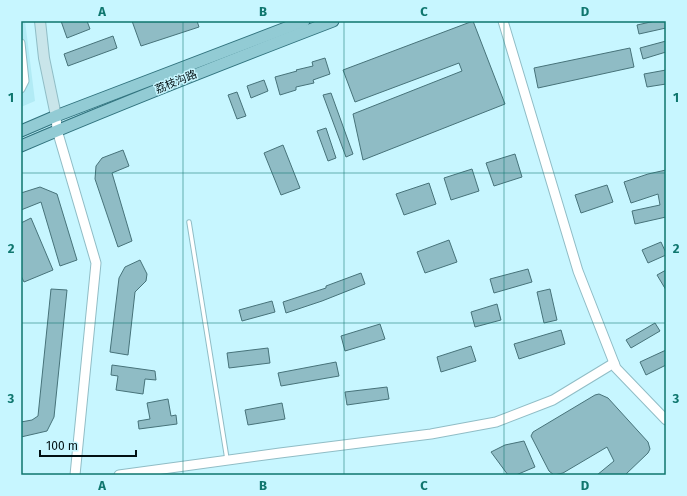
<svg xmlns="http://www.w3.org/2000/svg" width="687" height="496" viewBox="0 0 687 496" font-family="'Fira Sans','Noto Sans SC',sans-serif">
  <rect width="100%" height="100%" fill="#c7f6ff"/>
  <path fill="#b2ebf5" d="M21,21H25L35,101L21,107Z"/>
  <g fill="#8fbcc5" stroke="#47737a">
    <path d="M61,21H87L90,29L67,38Z"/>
    <path d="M132,21H197L199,27L141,46Z"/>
    <path d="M473,21L505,104L363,160L353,114L462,71L459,63L355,102L343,70Z"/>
    <path d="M655,21H666V28L639,34L637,25Z"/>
    <path d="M113,36L117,48L68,66L64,54Z"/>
    <path d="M666,41V52L643,59L640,48Z"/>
    <path d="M630,48L634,67L538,88L534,68Z"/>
    <path d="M325,58L330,74L313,80L314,83L296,87V90L280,95L275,77L297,71L296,70L313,66L312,62Z"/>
    <path d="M666,70V84L647,87L644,74Z"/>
    <path d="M264,80L268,91L251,98L247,86Z"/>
    <path d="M237,92L246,116L237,119L228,95Z"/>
    <path d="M331,93L353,154L346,157L323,95Z"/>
    <path d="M326,128L336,158L328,161L317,131Z"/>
    <path d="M283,145L300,188L281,195L264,153Z"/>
    <path d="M123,150L129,166L112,173L132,241L118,247L95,179L96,166L102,158Z"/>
    <path d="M515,154L522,177L494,186L486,163Z"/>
    <path d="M472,169L479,191L451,200L444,178Z"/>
    <path d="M666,170V217L635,224L632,211L660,205L658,194L631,203L624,182L648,174Z"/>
    <path d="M429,183L436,204L404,215L396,194Z"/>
    <path d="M607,185L613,202L581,213L575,195Z"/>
    <path d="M40,187L57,194L77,260L60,266L41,202L21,210V193Z"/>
    <path d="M31,218L53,270L24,282L21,276V223Z"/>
    <path d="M449,240L457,262L425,273L417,252Z"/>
    <path d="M661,242L666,253V255L648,263L642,250Z"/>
    <path d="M140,260L147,274L146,281L135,292L128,355L110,352L119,278L125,267Z"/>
    <path d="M528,269L532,282L494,293L490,279Z"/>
    <path d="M666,270V290L657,275Z"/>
    <path d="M361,273L365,284L322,301L286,313L283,302L326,288V286Z"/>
    <path d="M51,289L67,290L54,417L47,431L21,437V422L32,420L38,416Z"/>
    <path d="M550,289L557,320L544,323L537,292Z"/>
    <path d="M272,301L275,312L242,321L239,310Z"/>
    <path d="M497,304L501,320L475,327L471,312Z"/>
    <path d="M655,323L660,331L631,348L626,340Z"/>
    <path d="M380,324L385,339L345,351L341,336Z"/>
    <path d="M561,330L565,344L519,359L514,344Z"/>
    <path d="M471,346L476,361L441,372L437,357Z"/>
    <path d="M268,348L270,363L229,368L227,353Z"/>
    <path d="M666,350V365L646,375L640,362Z"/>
    <path d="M336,362L339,376L281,386L278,373Z"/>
    <path d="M112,365L155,371L156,380L145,379L143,394L116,390L118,376L111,375Z"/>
    <path d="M387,387L389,399L347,405L345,392Z"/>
    <path d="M599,394L608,398L648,442L650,449L648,453L625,475H597L614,461L607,447L563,473L554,475L549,471L531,436L533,432L595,395Z"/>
    <path d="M168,399L171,416L176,415L177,424L139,429L138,421L150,419L147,403Z"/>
    <path d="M282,403L285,419L248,425L245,410Z"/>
    <path d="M524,441L535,467L516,475H508L491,452L505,445Z"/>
  </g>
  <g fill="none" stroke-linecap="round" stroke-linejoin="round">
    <g stroke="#90bdc6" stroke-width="5.5">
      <path id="service" d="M189,222L227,459"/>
    </g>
    <g stroke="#90bdc6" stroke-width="9">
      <path id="minor" d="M21,43L25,81L21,89"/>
    </g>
    <g stroke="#90bdc6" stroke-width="11">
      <g id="tertiary">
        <path d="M503,21L578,271L616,368L666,420"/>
        <path d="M56,116L57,130L96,263L75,475"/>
        <path d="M119,475L280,453L431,434L496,422L553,400L614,363"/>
      </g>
    </g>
    <g stroke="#90bdc6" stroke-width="12">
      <path id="secondary" d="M40,21L44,58L56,116"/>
    </g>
    <g stroke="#31737e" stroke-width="13">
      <g id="primary">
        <path d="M21,131L56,116L304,21"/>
        <path d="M21,146C124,102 229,61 333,21"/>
      </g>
    </g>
    <use href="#service" stroke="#fff" stroke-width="3.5"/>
    <use href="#minor" stroke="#fff" stroke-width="7"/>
    <use href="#tertiary" stroke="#fff" stroke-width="9"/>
    <use href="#secondary" stroke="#c9e5ea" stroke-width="10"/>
    <use href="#primary" stroke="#92cbd4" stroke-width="11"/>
  </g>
  <path fill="none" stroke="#0f766e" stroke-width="1" stroke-opacity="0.55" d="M183,21V475M344,21V475M504,21V475M21,173H666M21,323H666"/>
  <g text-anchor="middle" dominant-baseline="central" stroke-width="3" stroke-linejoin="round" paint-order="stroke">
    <g font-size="11" fill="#021013" stroke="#c7f6ff">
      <text transform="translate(176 82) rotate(-22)">荔枝沟路</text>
    </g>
  </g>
  <rect width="687" height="496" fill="none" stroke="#c7f6ff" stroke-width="44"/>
  <path d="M40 450v6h96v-6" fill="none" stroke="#021013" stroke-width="2"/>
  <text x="46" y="450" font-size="12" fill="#021013" stroke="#c7f6ff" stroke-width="3" paint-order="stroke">100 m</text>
  <rect x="22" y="22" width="643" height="452" fill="none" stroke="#0f766e" stroke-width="1.5"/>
  <g font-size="13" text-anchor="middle" font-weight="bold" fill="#0f766e">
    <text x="102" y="16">A</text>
    <text x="263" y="16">B</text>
    <text x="424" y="16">C</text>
    <text x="585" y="16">D</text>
    <text x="11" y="102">1</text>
    <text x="676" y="102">1</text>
    <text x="11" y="253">2</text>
    <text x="676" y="253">2</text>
    <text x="11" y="403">3</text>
    <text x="676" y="403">3</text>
    <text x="102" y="490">A</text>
    <text x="263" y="490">B</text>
    <text x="424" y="490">C</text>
    <text x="585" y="490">D</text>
  </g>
</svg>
